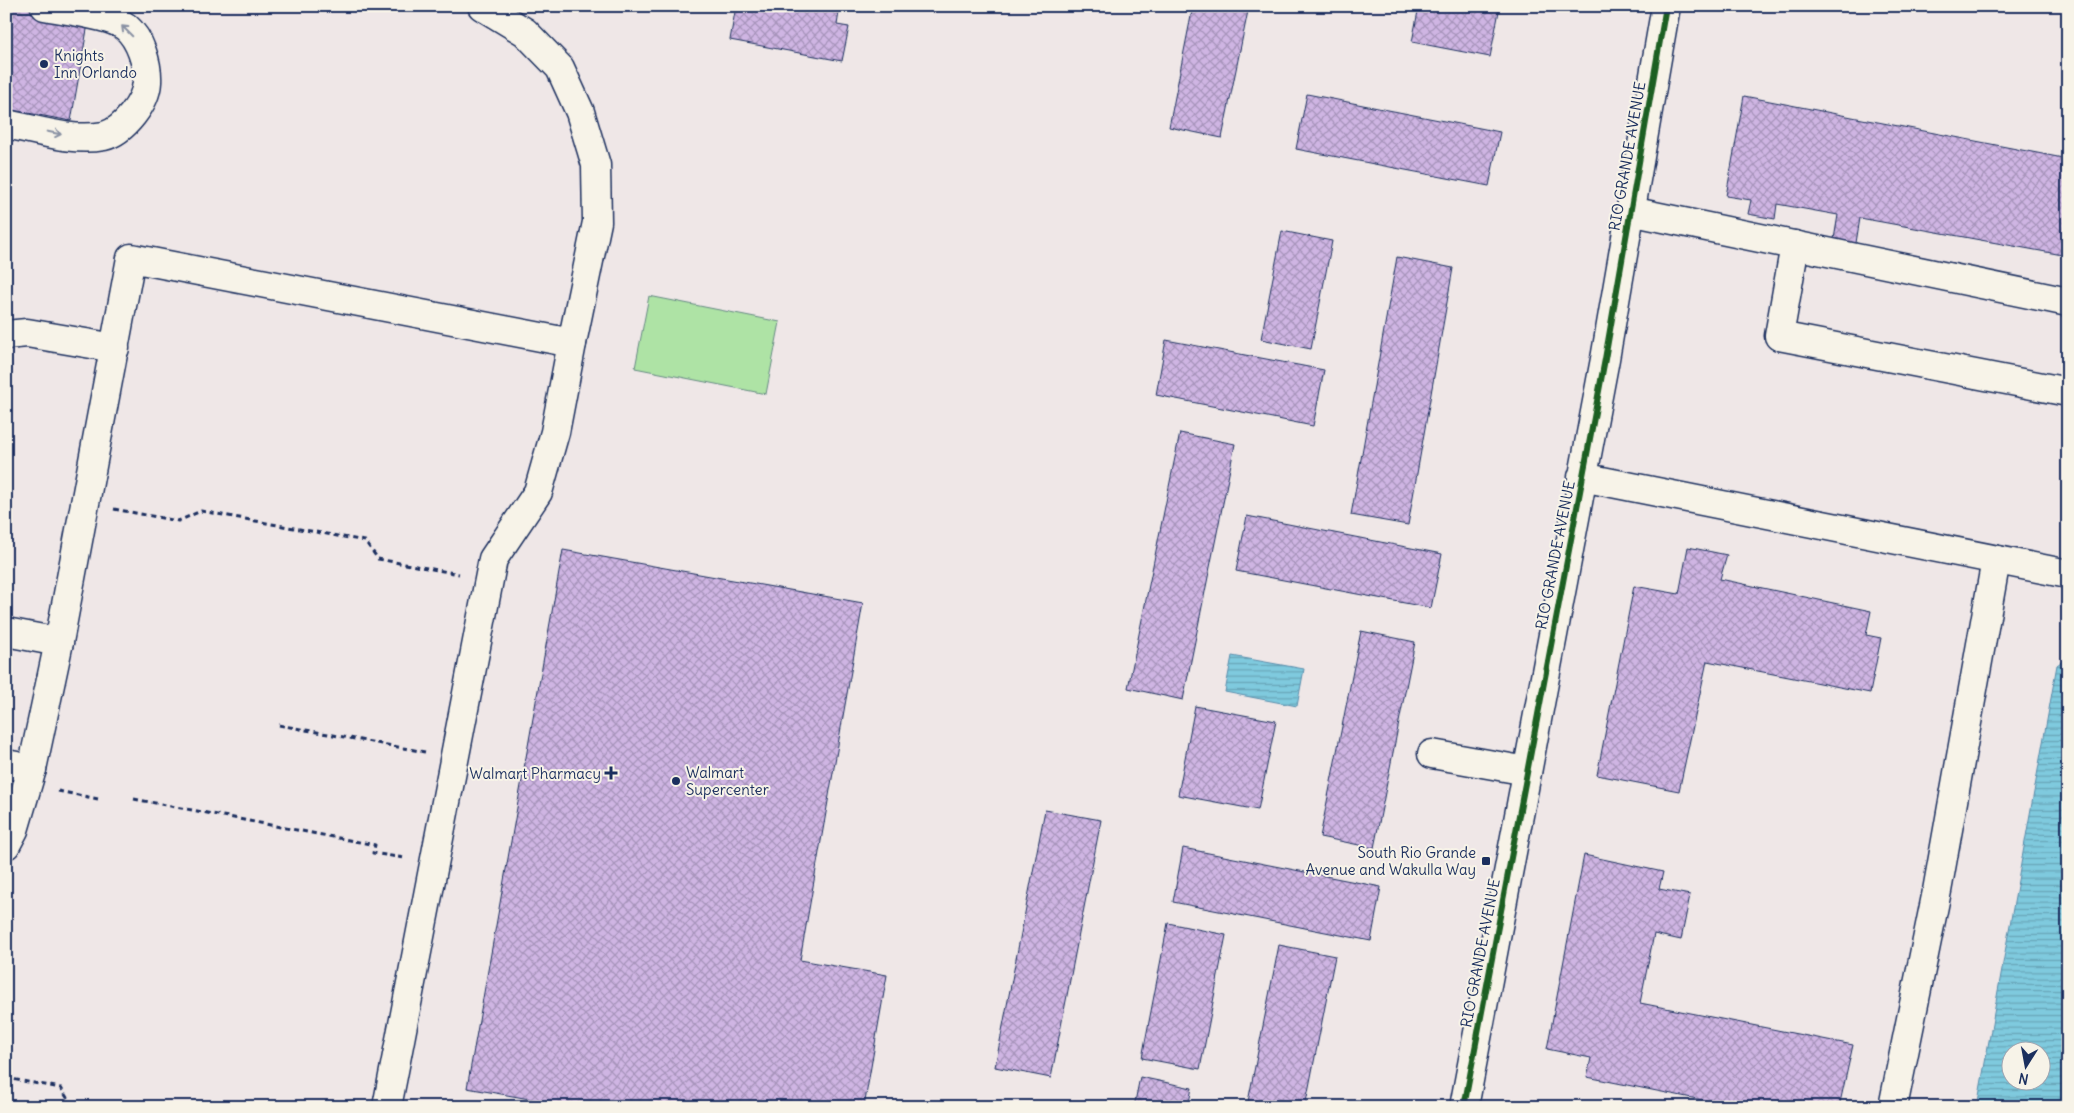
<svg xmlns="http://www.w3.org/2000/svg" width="2074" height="1113" viewBox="0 0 2074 1113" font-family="Delius,sans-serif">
  <defs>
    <pattern id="water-rules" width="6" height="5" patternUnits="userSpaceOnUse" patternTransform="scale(1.25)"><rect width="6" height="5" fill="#7fcade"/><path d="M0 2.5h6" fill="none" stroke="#67a4b7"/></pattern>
    <pattern id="building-cross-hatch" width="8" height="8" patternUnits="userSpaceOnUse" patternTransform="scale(1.25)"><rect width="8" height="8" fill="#cfb5e3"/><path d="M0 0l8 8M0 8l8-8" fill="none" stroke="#a794bb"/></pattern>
  </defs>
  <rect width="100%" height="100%" fill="#efe7e7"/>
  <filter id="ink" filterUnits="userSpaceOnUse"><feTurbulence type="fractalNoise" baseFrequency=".02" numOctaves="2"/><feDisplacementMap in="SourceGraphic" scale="10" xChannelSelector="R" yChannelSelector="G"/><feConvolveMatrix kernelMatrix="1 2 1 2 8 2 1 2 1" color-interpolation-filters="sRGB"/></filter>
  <g filter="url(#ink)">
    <path fill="#aee3a5" stroke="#648982" d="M649,296L780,322L766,394L635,368Z"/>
    <g fill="url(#water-rules)" stroke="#578cab" fill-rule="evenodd">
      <path d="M1232,656L1304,669L1297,706L1225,692Z"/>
      <path d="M2068,657V1107H1977L2057,665ZM2012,1050H2042V1080H2012Z"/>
    </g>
    <g fill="url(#building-cross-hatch)" stroke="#1b2f5e">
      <path d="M6,6H20L89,18L71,121L6,109Z"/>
      <path d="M736,6H840L837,25L849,27L842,61L730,40Z"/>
      <path d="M1193,6H1249L1222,138L1169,127Z"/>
      <path d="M1419,6H1500L1490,57L1412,42Z"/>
      <path d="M1307,94L1500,132L1489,186L1296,149Z"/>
      <path d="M1744,96L2068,159V256L1860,218L1855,249L1833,245L1838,215L1777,204L1775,219L1748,214L1751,200L1726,196Z"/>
      <path d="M1282,231L1332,241L1311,349L1261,339Z"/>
      <path d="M1397,257L1453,268L1408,525L1351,515Z"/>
      <path d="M1166,340L1324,370L1313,426L1156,395Z"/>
      <path d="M1180,433L1235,444L1183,700L1128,688Z"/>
      <path d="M1247,516L1442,554L1431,608L1236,571Z"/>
      <path d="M1688,547L1727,555L1720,579L1871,611L1866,635L1881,638L1870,693L1707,661L1679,791L1597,775L1634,586L1679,594Z"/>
      <path d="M563,550L863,603L800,960L887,975L864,1107H575L467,1088Z"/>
      <path d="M1361,631L1415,642L1374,848L1320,837Z"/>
      <path d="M1195,706L1276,721L1258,810L1178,795Z"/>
      <path d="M1045,810L1101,820L1051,1078L995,1067Z"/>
      <path d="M1183,848L1381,887L1371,941L1173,902Z"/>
      <path d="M1584,855L1663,872L1659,889L1690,895L1681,940L1654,934L1640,1003L1853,1045L1839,1107H1737L1587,1077L1591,1058L1547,1049Z"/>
      <path d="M1168,923L1226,935L1200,1069L1142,1058Z"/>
      <path d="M1279,945L1335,956L1305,1107H1247Z"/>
      <path d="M1140,1077L1192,1088L1188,1107H1134Z"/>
    </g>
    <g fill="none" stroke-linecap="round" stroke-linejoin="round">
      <g stroke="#1b2f5e" stroke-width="31">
        <g id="minor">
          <path d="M482,6L525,32L560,68L580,112L596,165L597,222L572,343"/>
          <path d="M6,124C37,130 72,142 104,136C124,131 146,102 147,82C148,64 140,39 126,27C111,15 64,10 45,6"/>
          <path d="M1630,211L2068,302"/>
          <path d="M1795,245L1779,336L2068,392"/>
          <path d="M6,335L27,333L115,348"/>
          <path d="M1582,477L2068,574"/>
          <path d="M6,632L59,642"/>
          <path d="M1432,754L1527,771"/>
          <path d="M6,764L32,769"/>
          <path d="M6,845L14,830L32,769L59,642L131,258L572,343L555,432L538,492L493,559L387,1107"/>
          <path d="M1464,1107L1605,359L1666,6"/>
          <path d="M1893,1107L1937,891L1996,560"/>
        </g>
      </g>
      <g stroke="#1b2f5e" stroke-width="3" stroke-dasharray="5 4" stroke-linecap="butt">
        <path d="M114,509L178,521L201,511L365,541L378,559L459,574"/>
        <path d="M279,725L425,752"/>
        <path d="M58,791L98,799"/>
        <path d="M134,799L375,845L373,853L404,858"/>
        <path d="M6,1078L61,1088L72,1106L75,1107"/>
      </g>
      <use href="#minor" stroke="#f7f3e8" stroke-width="28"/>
      <g stroke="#f7f3e8" stroke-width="9">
        <path id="cycleway" d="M1464,1107L1605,359L1666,6"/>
      </g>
      <use href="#cycleway" stroke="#1b5e20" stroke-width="6"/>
    </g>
    <defs><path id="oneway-shaft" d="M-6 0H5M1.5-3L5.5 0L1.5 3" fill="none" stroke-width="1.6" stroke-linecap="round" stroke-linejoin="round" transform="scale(1.25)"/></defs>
    <g stroke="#8991a3">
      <use href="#oneway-shaft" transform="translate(127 31) rotate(-135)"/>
      <use href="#oneway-shaft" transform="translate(54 133) rotate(11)"/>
    </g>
  </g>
  <g fill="#1b2f5e" stroke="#f7f3e8" stroke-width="2">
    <circle cx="44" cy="64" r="5"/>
    <path d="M608.5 765.5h5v5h5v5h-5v5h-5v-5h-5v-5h5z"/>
    <circle cx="676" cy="781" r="5"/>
    <rect x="1481" y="856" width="10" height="10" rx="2.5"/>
  </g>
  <g text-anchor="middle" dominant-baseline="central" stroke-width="4" stroke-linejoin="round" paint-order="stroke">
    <g font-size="15" fill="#1b2f5e" stroke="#f7f3e8" text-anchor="start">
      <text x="54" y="55">Knights<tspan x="54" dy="17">Inn Orlando</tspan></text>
      <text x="686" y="772">Walmart<tspan x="686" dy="17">Supercenter</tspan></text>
      <text x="601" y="773" text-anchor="end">Walmart Pharmacy</text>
      <text x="1476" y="852" text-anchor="end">South Rio Grande<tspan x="1476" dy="17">Avenue and Wakulla Way</tspan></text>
    </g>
    <g font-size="15" fill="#1b2f5e" stroke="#f7f3e8">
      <text transform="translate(1627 156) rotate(-80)">RIO GRANDE AVENUE</text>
      <text transform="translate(1555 555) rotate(-79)">RIO GRANDE AVENUE</text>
      <text transform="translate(1480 953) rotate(-79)">RIO GRANDE AVENUE</text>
    </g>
  </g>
  <rect width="2074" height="1113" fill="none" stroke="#f7f3e8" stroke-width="25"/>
  <rect x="12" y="12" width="2049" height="1088" fill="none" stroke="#1b2f5e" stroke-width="2" filter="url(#ink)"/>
  <g transform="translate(2026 1066) rotate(191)"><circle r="24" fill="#f7f3e8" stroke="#9fa5b1"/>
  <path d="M0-4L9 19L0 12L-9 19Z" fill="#1b2f5e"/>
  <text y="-8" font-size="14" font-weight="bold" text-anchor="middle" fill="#1b2f5e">N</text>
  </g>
</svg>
